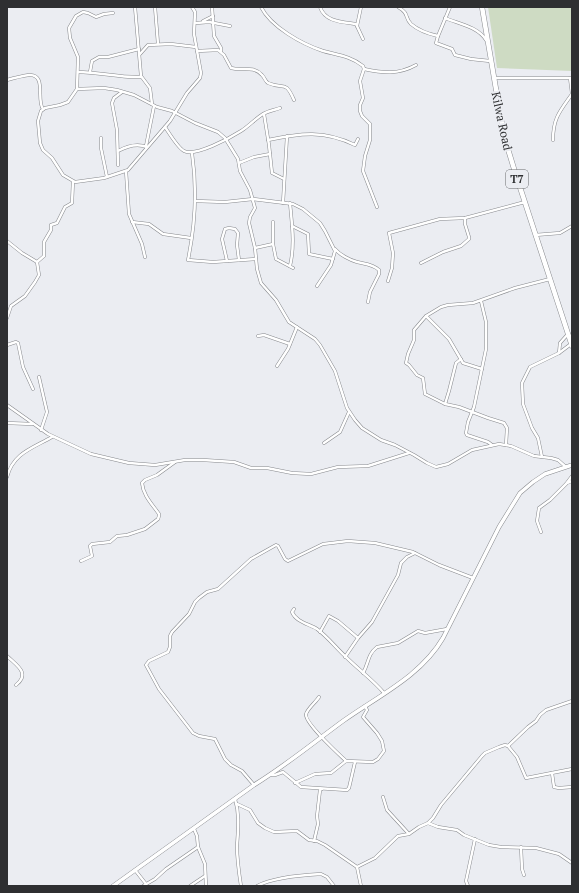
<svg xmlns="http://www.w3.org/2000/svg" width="579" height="893" viewBox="0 0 579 893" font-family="'PT Serif',serif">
  <rect width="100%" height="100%" fill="#ebedf2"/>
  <path fill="#cedbc3" d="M488,7H572V71L497,68Z"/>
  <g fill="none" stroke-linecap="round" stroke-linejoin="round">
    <g stroke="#87898d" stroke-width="3.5">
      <g id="minor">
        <path d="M135,7L141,76L150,88L152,104"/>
        <path d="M155,7L158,44"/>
        <path d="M192,7L195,12L194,34L201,73L200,78L187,93L170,121L128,170L104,178L75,182L63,175L52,158L43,150L40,143L38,121L41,111L45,108L60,105L68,102L77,89L104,88L117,90L134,95L157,107L172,111L195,123L218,132L225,138L238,159L240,171L250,190L255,208L250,217L249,223L255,248L257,269L261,283L276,300L289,322L315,339L320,345L335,371L347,408L355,420L362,428L381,440L395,445L414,455L427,463L436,467L448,464L472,450L499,444L511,446L534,456L551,458L558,460L566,467"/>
        <path d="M212,7L214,36L221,48V51"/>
        <path d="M261,7C271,27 302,44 323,51C337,55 351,56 363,66L364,69L360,81L363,98L360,105V111L362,116L370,124V140L365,156L363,171L377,207"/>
        <path d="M320,7C325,22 342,22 356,24L363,39"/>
        <path d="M398,7C410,14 404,17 411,24C418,30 429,34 438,36"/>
        <path d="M450,7L438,36L436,43L452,49L455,55L471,59L490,61"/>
        <path d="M445,18C460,24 478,27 486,40"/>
        <path d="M203,21L213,16"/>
        <path d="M196,23L209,22L230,26"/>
        <path d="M357,26L361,7"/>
        <path d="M197,51L218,50L224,55L231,68C242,71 253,65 262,75C265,78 265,81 268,83C284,90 285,79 294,100"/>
        <path d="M140,54L148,45L171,44L196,47"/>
        <path d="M364,69C383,73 398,75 416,65"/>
        <path d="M78,72C99,72 120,78 141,77"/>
        <path d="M90,72L92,61L99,57H108L139,49"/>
        <path d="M494,78H572"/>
        <path d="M570,78L572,94"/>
        <path d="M7,80C14,78 22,76 29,75C47,74 36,100 43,109"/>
        <path d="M77,89L78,57L70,38L69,28L76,16L83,12L88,13L96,17L104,14L113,13"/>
        <path d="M264,114L269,145L272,173L284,179"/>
        <path d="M165,127C169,133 178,148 184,151C195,157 230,138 241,131C249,126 255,119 263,114C268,111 275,110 280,108"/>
        <path d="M101,138V148L107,177"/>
        <path d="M268,140C301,133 324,130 355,145L358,139"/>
        <path d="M553,140C553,118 560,111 572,94"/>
        <path d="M146,146L154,106"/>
        <path d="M118,151C127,146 137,143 147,147"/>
        <path d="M192,153C197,187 195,226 188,260L213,262L256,259"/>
        <path d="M239,163L254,157L270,154"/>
        <path d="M118,165L117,130L112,103L114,98L122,92"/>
        <path d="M126,171L129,214L142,244L145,257"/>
        <path d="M195,201L225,202L253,199L293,204L303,209L320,223L325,231L335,251L331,265L317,286"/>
        <path d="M283,203L287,136"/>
        <path d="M290,203C292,225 295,245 290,266"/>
        <path d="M132,222L149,224L163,234L191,238"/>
        <path d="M292,226L308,234L309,254L333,259"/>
        <path d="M535,235L560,233L572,226"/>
        <path d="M7,241L22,253L37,262"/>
        <path d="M273,244L276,259L293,268"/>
        <path d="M255,248L273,244V222"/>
        <path d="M335,249C340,255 350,260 357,262C365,264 373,264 379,270V274L370,292L368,302"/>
        <path d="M227,261L222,239L225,229L229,228L235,229L238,233L237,245L239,260"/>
        <path d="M421,263L443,252L461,246L469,239V237L465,224V218"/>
        <path d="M388,281L392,268L393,253L389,233L440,219L465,218L525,202"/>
        <path d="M481,301L486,322V349L474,407L468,422L466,433L467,435L488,442L492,445"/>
        <path d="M426,316L449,339L463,363L482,369"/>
        <path d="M7,318L11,306L25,296L35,282L39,275L37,262L44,256V242L51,230V225L57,223L65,207L72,203L73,181"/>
        <path d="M258,336L264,335L290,344"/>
        <path d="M7,345L16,342L18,343L23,367L33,389"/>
        <path d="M559,353L560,343L568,334L572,338"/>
        <path d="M277,366L288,349L297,327"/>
        <path d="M39,377L47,412L41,430"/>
        <path d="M445,404L449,391L456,363L461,359"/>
        <path d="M7,405L48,434L91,454L129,463L155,465L185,460H203L234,462L251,468H267L292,473L311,474L338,467L368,466L409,453"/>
        <path d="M7,423L32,424"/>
        <path d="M324,443L340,432L349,412"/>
        <path d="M506,445L507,428L504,423L488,418L459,407L445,404L425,394L423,378L417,375L409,365L406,363L408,354L414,340V330L426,316L441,307L448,305L473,303L515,288L550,279"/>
        <path d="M542,457L538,438L532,428L523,404L522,383L530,367L559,353L571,344"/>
        <path d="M7,477C13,453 33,448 52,437"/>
        <path d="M567,483L572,481"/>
        <path d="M541,532L537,521L539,508L550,500L566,484L572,476"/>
        <path d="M81,561L92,556L90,546L92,544L110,542L117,536L127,535L145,529L158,519L159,516V514C152,504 143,495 142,483L145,480L157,475L175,462"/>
        <path d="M294,609L292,612C296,622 309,624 317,629C328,637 336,648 346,657C358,669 373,680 384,693"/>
        <path d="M320,632L329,616L338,621L358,638"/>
        <path d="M7,656C16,665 31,673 16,685"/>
        <path d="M345,657L358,638L372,622L398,575L401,563L407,557L415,553"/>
        <path d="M363,673C369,663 367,655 377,647L398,643L418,631L425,633L447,629"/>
        <path d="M319,697C316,702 308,708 306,714C304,723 340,755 346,761"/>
        <path d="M508,746L528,727L536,721L540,715L546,710L572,701"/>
        <path d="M552,773L554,787L559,788L572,787"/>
        <path d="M271,775H275L283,772L301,787L347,790L349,788L355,762"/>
        <path d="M295,783L315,774L331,773L346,761L373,762L378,759L384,751L382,741L377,733L363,717L367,710L365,706"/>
        <path d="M254,785L242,771L231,765L225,759L215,739L199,736L193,733L159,689L146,665L149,661L168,652L170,647V636L172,632L189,614L195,602L199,598L207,592L218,589L251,559L276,545L278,546L285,559L288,561L323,544L348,541L375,543L413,552L439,565L473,578"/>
        <path d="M383,797L387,810L409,834"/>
        <path d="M235,799C240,815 238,830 237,846C237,859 239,873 241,886"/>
        <path d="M237,804L250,810L258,823L265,828L274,832L297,831L309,840L317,841L325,845L357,867L361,886"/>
        <path d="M428,823L438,827L457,830L464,835L489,845L501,847L536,848L559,854L572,863"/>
        <path d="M194,829L197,836L198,847L205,864L206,886"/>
        <path d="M314,841L318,824L317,816L320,790L322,789"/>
        <path d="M521,847L522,869L524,875"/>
        <path d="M357,867L375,858L398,836L409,834L419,827L428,823L433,818L441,805L482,756L485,753L499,747L505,745L508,746L517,757L526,778L572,769"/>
        <path d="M135,870L146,884"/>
        <path d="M143,886L155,879L166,869L198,847"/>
        <path d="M190,886L205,876"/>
        <path d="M257,886C274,877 302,875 321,874L327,877L334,886"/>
        <path d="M468,886L466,881L475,839"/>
      </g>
    </g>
    <g stroke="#87898d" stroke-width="4.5">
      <path id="secondary" d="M113,886L254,785C285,766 313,743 343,721C378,696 421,676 443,638L499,527L520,493L533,482L545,474L572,465"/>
    </g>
    <g stroke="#87898d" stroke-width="5.5">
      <path id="trunk" d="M482,7L504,136L515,172L572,346"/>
    </g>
    <use href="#minor" stroke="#fff" stroke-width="2.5"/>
    <use href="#secondary" stroke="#fff" stroke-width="3.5"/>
    <use href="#trunk" stroke="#fff" stroke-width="4.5"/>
  </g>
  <g text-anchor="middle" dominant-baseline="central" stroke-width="4" stroke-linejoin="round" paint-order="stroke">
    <rect fill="#ebedf2" stroke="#67686b" stroke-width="1" x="506" y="170" width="22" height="18" rx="3"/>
    <g font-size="11" font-weight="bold" fill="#2e2f31">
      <text x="517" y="179">T7</text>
    </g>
    <g font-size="12" fill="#2e2f31" stroke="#ebedf2">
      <text transform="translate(502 121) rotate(78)">Kilwa Road</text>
    </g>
  </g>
  <rect width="579" height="893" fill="none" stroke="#2e2f31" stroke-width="16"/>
</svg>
